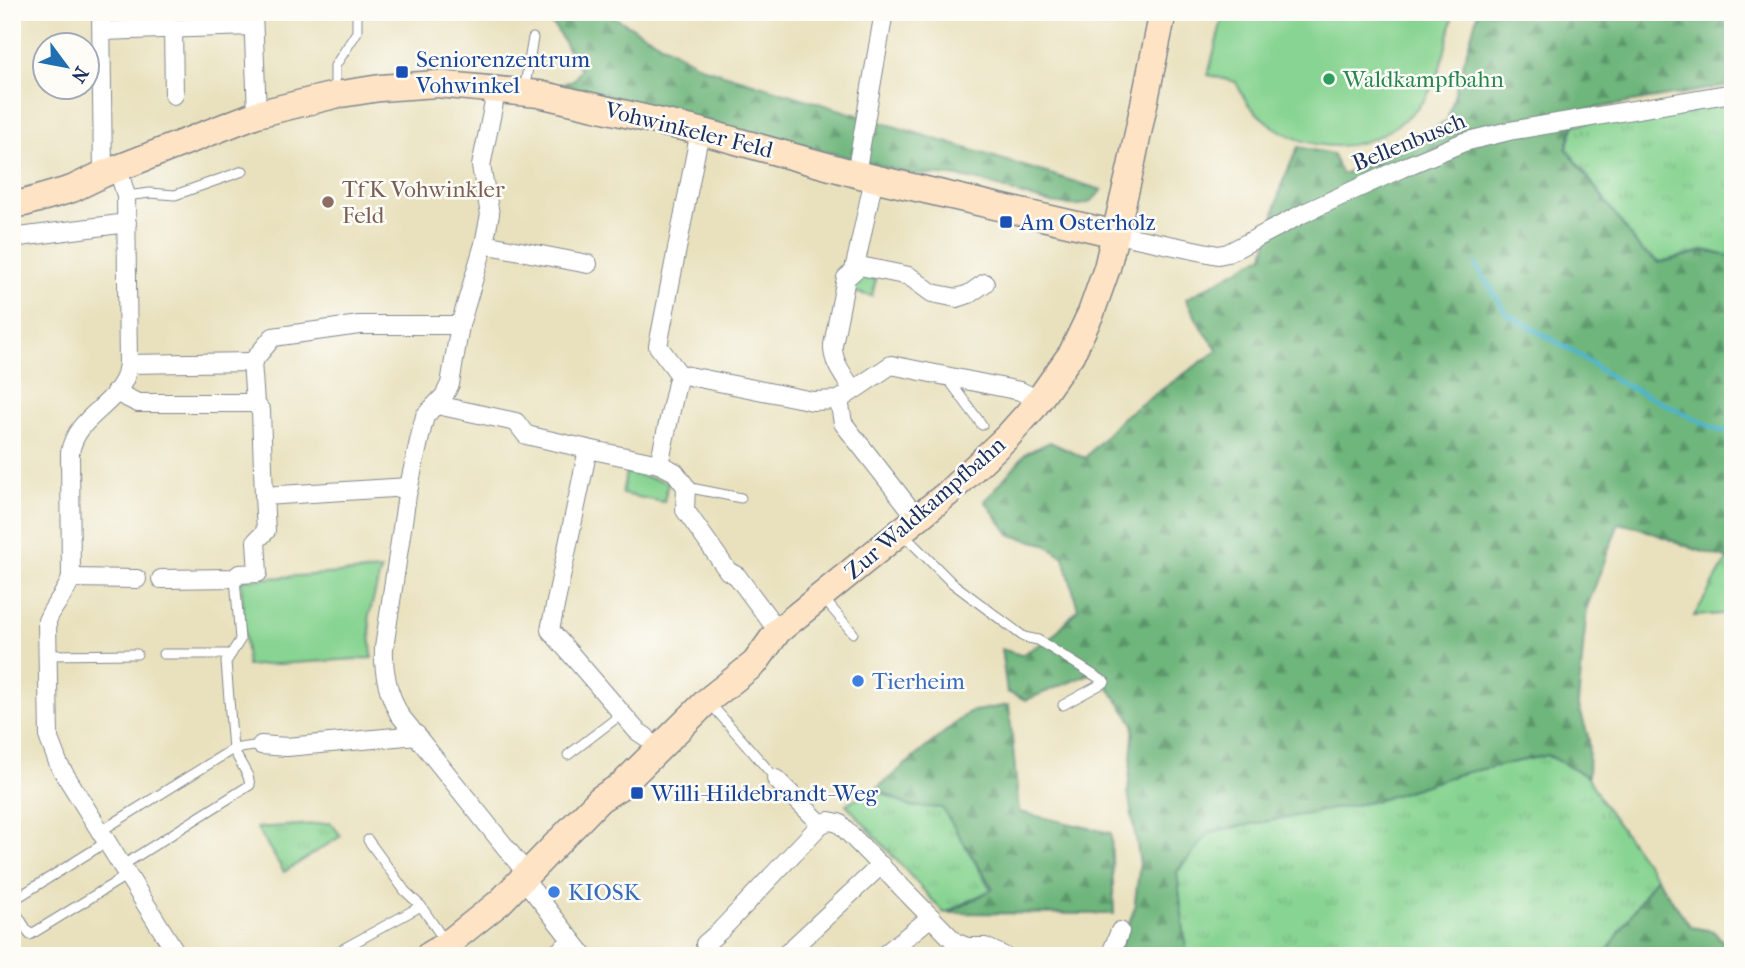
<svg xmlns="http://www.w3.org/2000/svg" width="1745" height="968" viewBox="0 0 1745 968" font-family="'IM FELL French Canon',serif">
  <defs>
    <pattern id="grass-tufts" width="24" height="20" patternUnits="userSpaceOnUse" patternTransform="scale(1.75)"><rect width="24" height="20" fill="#88d492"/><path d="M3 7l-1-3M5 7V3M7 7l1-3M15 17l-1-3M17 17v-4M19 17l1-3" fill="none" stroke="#75b680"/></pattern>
    <pattern id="forest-firs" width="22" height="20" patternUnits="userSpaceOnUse" patternTransform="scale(1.75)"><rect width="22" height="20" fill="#6eb67c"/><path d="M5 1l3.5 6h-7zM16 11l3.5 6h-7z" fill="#5a9469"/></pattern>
  </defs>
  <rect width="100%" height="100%" fill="#fdfcf7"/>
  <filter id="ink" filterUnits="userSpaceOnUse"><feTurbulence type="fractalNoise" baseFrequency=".0143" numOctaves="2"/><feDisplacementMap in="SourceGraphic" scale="14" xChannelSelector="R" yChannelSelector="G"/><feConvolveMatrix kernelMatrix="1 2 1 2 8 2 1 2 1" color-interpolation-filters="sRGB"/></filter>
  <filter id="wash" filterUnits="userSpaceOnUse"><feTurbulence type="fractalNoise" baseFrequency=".00686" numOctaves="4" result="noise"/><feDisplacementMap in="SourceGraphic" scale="28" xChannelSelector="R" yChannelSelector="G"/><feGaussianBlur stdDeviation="1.57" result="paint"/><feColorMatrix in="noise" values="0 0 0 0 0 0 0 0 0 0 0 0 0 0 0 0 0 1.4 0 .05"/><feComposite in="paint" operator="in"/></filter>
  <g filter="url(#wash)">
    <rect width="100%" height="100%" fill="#e9e1be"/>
    <g fill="url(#grass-tufts)" stroke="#528278" stroke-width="2">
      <path d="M1733,98V257L1705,250L1660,262L1642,251L1567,148L1575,125Z"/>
      <path d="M1727,560H1733V613L1694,616Z"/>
      <path d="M1548,755L1588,777L1600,799L1656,877L1604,956H1187L1177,872L1209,832L1376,801L1459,774Z"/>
      <path d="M876,790L910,807H943L991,890L944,913L846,804Z"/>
      <path d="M331,823L341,836L284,872L257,828Z"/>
    </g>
    <g fill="url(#forest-firs)" stroke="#44726d" stroke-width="2">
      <path d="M531,12H605L704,68L1102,190C1097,195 1092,203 1085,204C1055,211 1008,188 978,181C956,175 935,174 912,174L561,84C572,83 576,79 580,69L555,27Z"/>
      <path d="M1478,12H1733V85L1579,111L1566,148L1641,250L1659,263L1705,251L1733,257V560L1697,550L1640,528L1619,523L1587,607L1578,703L1589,740L1588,777L1548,755L1459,774L1376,801L1210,832L1177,872L1187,956H1116L1134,910L1140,863L1128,792L1134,724L1097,671L1026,700L1007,692L1001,649L1021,655L1051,638L1078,609L1064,557L1045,544L1010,535L985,501L1026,453L1050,442L1085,458L1123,417L1218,350L1201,327L1186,299L1264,255L1281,186L1298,147L1332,154L1342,174L1381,159L1447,121Z"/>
      <path d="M1009,705L1019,812L1111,833L1114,914L949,913L993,889L942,808L908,806L877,788L969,712Z"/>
      <path d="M1656,877L1691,927L1713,931L1733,952V956H1604Z"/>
    </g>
    <g fill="#88d492" stroke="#528278" stroke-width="2">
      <path d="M1224,12H1454C1447,40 1443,69 1428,94C1420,108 1407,118 1394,127C1346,160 1288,148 1249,105C1244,99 1240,90 1236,82L1208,75Z"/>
      <path d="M860,276L876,279L872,296L848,291L850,283Z"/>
      <path d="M626,473L668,482L664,502L622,494Z"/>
      <path d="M381,570L369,615L372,658L247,666L241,580Z"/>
    </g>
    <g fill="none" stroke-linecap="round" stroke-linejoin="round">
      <path stroke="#4db5cb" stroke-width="5" d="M1476,265L1507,314L1576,353L1615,380L1716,429L1733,433"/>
    </g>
  </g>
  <g filter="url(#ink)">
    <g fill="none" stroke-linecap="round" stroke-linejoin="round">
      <g stroke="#82888e" stroke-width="11">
        <g id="lane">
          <path d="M524,91L533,38"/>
          <path d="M335,93V66L357,32V12"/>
          <path d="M126,196L150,193L175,195L243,171"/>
          <path d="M948,379L982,425"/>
          <path d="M686,487L741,498"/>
          <path d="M902,533L951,582L1024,637L1038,640L1105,682L1063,705"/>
          <path d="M235,578L240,640L226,662L233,749L261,745"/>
          <path d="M823,598L853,633"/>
          <path d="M163,654H231"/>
          <path d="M47,655L137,654"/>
          <path d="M709,702L776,779"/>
          <path d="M568,755L623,713"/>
          <path d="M101,831L233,749L248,776L250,785L123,865"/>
          <path d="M368,840L405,891L421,906"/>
          <path d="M12,901L108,841"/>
          <path d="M12,906L30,935L129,874"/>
          <path d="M330,956L421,906L446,943"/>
        </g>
      </g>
      <g stroke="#82888e" stroke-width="20">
        <g id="street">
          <path d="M101,12L103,174"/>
          <path d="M253,12L257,114"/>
          <path d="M173,28L174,95"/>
          <path d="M102,31L252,26"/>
          <path d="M497,88L481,166L490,214L484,244L460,325L450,384L444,396L425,416L422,428L407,495L384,648C383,673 388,692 399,714L527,874"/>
          <path d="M118,168L126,196L128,364C127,369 126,376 124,380C110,409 77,417 70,452L71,578C66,594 53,605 47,621L49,739L59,765L178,956"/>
          <path d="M856,174L884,12"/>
          <path d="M1116,234L1218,255L1228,253L1304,213L1402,168L1464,142L1509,131L1733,93"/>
          <path d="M12,238L127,223"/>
          <path d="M484,244L588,264"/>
          <path d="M855,265L909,276L932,293L957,298L969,294L985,283"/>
          <path d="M252,362L273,337L359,325H460"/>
          <path d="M679,374L813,401L839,400L891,365L1020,391L1039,400"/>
          <path d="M853,390C844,376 832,362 833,345L846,278L854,271L874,178"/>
          <path d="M115,392L138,403H255L252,362L128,364"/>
          <path d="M839,400L843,423L918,519"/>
          <path d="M255,403L261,411L264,496"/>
          <path d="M437,405L516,422L526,435L588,449"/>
          <path d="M659,464L675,472L686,487L685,510L728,571L737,576L778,631"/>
          <path d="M71,578L137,579"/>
          <path d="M161,579L235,578L239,574L258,573L256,541L266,531L264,496L409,487"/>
          <path d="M646,737L637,731L550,630L588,449L659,464L679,374L658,346L700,131"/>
          <path d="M261,745L287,747L417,735"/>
          <path d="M776,779L821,824L829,821L839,823L955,942L967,947"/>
          <path d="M523,878L584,956"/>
          <path d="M705,944L720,931L821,824"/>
          <path d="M553,956L572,941"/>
          <path d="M784,956L881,865"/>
          <path d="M883,956L931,917"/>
          <path d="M965,956L967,947H985L1004,956"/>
          <path d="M1110,956L1120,931"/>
        </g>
      </g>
      <g stroke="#82888e" stroke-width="29">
        <g id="secondary">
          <path d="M12,204L24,203L72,189L103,174L257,114L335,95L380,88L437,84L539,94L700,131L856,174L1116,234"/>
          <path d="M428,956L446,945L500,902L600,799L622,785L707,701L755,663L778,631L947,494L1008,436L1033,408L1072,353L1091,313L1107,268L1131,167L1163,12"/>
        </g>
      </g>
      <use href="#lane" stroke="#fff" stroke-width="9"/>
      <use href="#street" stroke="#fff" stroke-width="18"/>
      <use href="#secondary" stroke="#fee4c5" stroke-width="26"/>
    </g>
  </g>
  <g fill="#1a4fb4" stroke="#fdfcf7" stroke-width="2.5">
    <rect x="395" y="65" width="14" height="14" rx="3.5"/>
    <rect x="999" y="215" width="14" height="14" rx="3.5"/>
    <rect x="630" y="786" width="14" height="14" rx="3.5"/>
  </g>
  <circle fill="#2e9e5b" stroke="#fdfcf7" stroke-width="2.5" cx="1329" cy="79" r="7"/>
  <circle fill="#8d6e63" stroke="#fdfcf7" stroke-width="2.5" cx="328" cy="202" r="7"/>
  <g fill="#3f7fe0" stroke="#fdfcf7" stroke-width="2.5">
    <circle cx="858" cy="681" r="7"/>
    <circle cx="554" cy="892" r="7"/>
  </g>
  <g text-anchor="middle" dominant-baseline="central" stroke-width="5" stroke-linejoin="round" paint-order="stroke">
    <g font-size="23" fill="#164399" stroke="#fdfcf7" text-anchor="start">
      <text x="416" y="59">Seniorenzentrum<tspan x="416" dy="26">Vohwinkel</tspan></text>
      <text x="1020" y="222">Am Osterholz</text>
      <text x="651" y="793">Willi-Hildebrandt-Weg</text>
    </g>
    <g font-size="23" fill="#27864d" stroke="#fdfcf7" text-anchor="start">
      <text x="1343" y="79">Waldkampfbahn</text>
    </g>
    <g font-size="23" fill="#1b2f5e" stroke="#fdfcf7">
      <text transform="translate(689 130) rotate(14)">Vohwinkeler Feld</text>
      <text transform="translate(1409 142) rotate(-22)">Bellenbusch</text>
      <text transform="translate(925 508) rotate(-41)">Zur Waldkampfbahn</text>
    </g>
    <g font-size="23" fill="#785e54" stroke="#fdfcf7" text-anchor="start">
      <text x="342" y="189">TfK Vohwinkler<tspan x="342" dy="26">Feld</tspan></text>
    </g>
    <g font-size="23" fill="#366cbe" stroke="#fdfcf7" text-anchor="start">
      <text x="872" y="681">Tierheim</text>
      <text x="568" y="892">KIOSK</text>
    </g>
  </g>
  <rect width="1745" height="968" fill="none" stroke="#fdfcf7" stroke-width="42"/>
  <g transform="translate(66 66) rotate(122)"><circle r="33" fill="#fdfcf7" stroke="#a3aaba" stroke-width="2"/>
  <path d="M0-5L12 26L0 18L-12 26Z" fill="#1f6fb2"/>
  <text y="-10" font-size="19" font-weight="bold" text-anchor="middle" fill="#1b2f5e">N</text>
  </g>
</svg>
